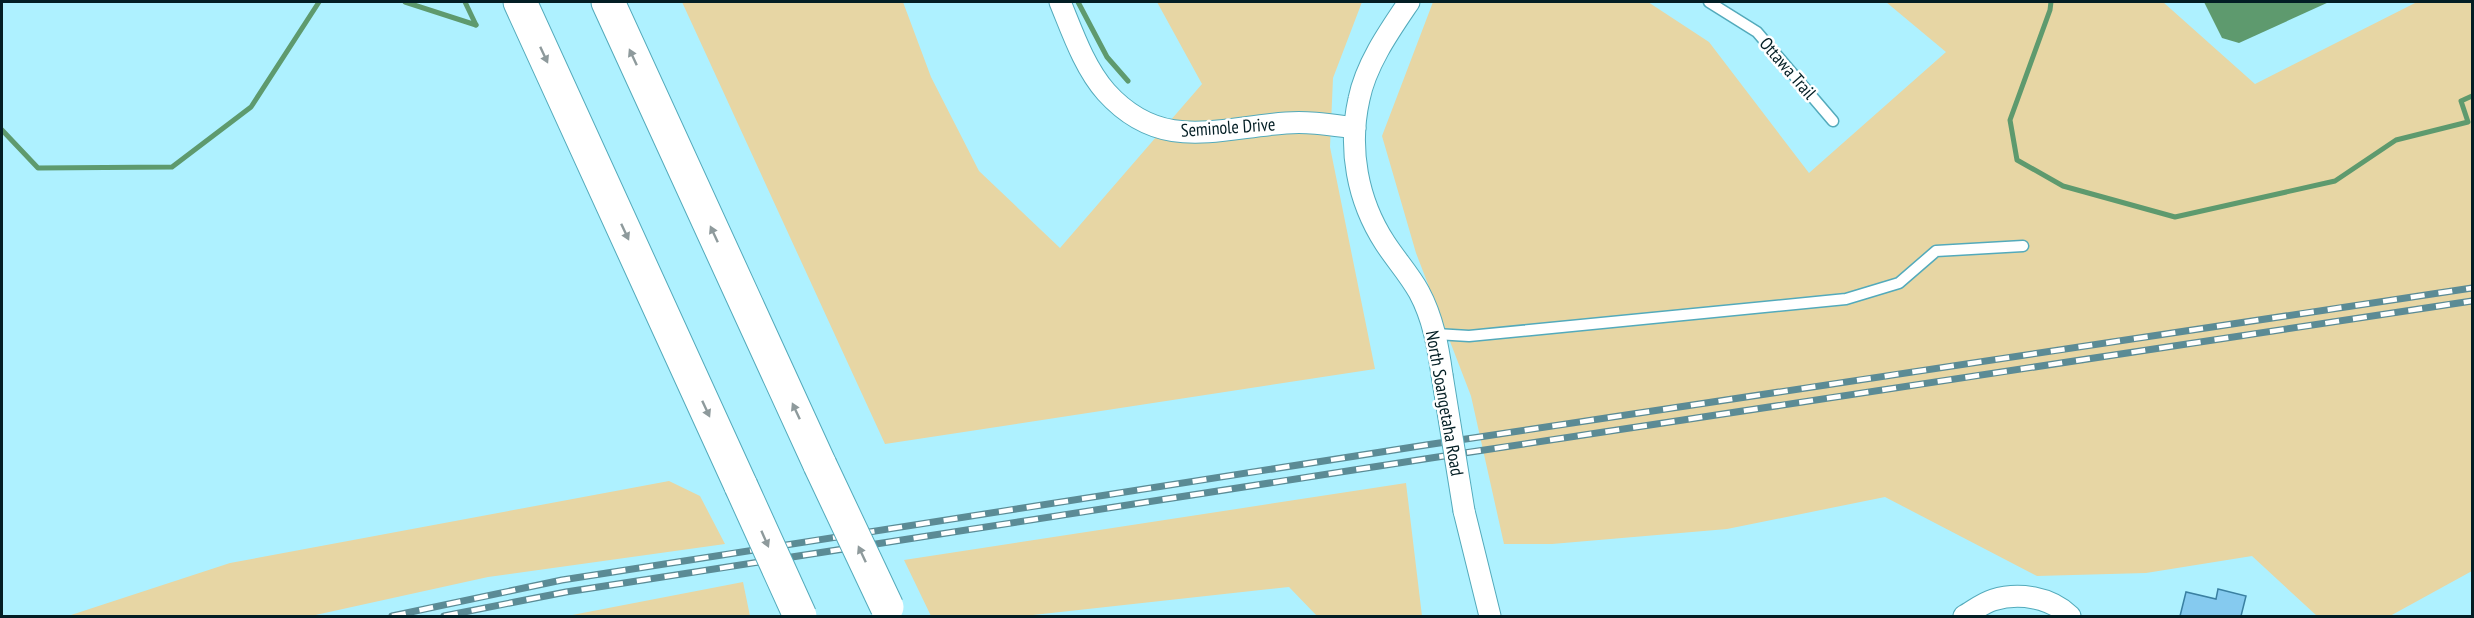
<svg xmlns="http://www.w3.org/2000/svg" width="2474" height="618" viewBox="0 0 2474 618" font-family="'PT Sans Narrow',sans-serif">
  <rect width="100%" height="100%" fill="#aef1ff"/>
  <g fill="#e7d6a4">
    <path d="M682,2H903L931,77L979,171L1060,248L1202,84L1157,2H1362L1333,78L1330,147L1375,369L885,444Z"/>
    <path d="M1433,2H1648L1709,42L1809,173L1946,52L1886,2H2163L2255,84L2417,2H2472V571L2390,616H2317L2252,556L2146,573L2037,576L1885,497L1727,529L1552,544H1504L1471,396L1416,253L1382,136Z"/>
    <path d="M669,481L700,496L725,544L488,577L311,616H68L230,563Z"/>
    <path d="M1406,483L1422,616H1317L1289,587L1024,616H931L904,560Z"/>
    <path d="M743,582L750,616H567Z"/>
  </g>
  <path fill="#5e9a6e" d="M2204,2H2329L2239,43L2222,38Z"/>
  <g fill="none" stroke-linecap="round" stroke-linejoin="round">
    <g stroke="#5e9a6e" stroke-width="5">
      <path d="M405,2L476,25"/>
      <path d="M465,2L476,25"/>
      <path d="M1078,2L1107,57L1128,81"/>
      <path d="M2051,2L2050,10L2010,120L2017,160L2063,186L2175,217L2335,181L2396,140L2468,122L2461,101L2472,96"/>
      <path d="M2,130L38,168L172,167L251,107L319,2"/>
    </g>
  </g>
  <path fill="#85caef" stroke="#3a80a2" stroke-width="1.5" d="M2218,589L2246,596L2241,616H2180L2186,592L2216,599Z"/>
  <g fill="none" stroke-linecap="round" stroke-linejoin="round">
    <g stroke="#53aabb" stroke-width="13">
      <g id="lane">
        <path d="M1709,2L1757,32L1833,121"/>
        <path d="M1436,334L1469,336L1846,299L1899,283L1936,251L2023,246"/>
      </g>
    </g>
    <g stroke="#53aabb" stroke-width="23">
      <g id="street">
        <path d="M1060,2C1072,31 1084,67 1106,92C1161,153 1217,128 1286,123C1309,121 1332,125 1355,128"/>
        <path d="M1409,2C1390,30 1366,64 1359,99C1348,148 1357,200 1385,243C1396,260 1409,274 1419,292C1433,318 1438,346 1442,375"/>
        <path d="M1464,511L1490,616"/>
        <path d="M1964,616C1973,611 1983,603 1993,600C2019,592 2050,597 2070,616"/>
      </g>
    </g>
    <g stroke="#53aabb" stroke-width="35">
      <g id="highway">
        <path d="M520,2L741,486"/>
        <path d="M608,2L820,465"/>
      </g>
    </g>
    <use href="#lane" stroke="#fff" stroke-width="10"/>
    <use href="#street" stroke="#fff" stroke-width="21"/>
    <use href="#highway" stroke="#fff" stroke-width="33"/>
    <g stroke="#5b8b95" stroke-width="7">
      <g id="rail">
        <path d="M392,616L562,580L1426,445L2472,288"/>
        <path d="M444,616L566,592L1431,458L2472,301"/>
      </g>
    </g>
    <use href="#rail" stroke="#fff" stroke-width="4.5" stroke-dasharray="14" stroke-linecap="butt"/>
    <g stroke="#53aabb" stroke-width="23" stroke-linecap="butt">
      <path id="street-bridge" d="M1442,375L1464,511"/>
    </g>
    <g stroke="#53aabb" stroke-width="35" stroke-linecap="butt">
      <g id="highway-bridge">
        <path d="M820,465L887,607"/>
        <path d="M741,486L800,616"/>
      </g>
    </g>
    <use href="#street-bridge" stroke="#fff" stroke-width="21"/>
    <use href="#highway-bridge" stroke="#fff" stroke-width="33"/>
  </g>
  <defs><path id="oneway-solid" d="M-6-.8H1V-3.2L6.5 0L1 3.2V.8H-6Z" transform="scale(1.5)"/></defs>
  <g fill="#8e9a9c">
    <use href="#oneway-solid" transform="translate(544 55) rotate(65)"/>
    <use href="#oneway-solid" transform="translate(633 57) rotate(-115)"/>
    <use href="#oneway-solid" transform="translate(625 232) rotate(65)"/>
    <use href="#oneway-solid" transform="translate(714 234) rotate(-115)"/>
    <use href="#oneway-solid" transform="translate(706 409) rotate(65)"/>
    <use href="#oneway-solid" transform="translate(796 411) rotate(-115)"/>
    <use href="#oneway-solid" transform="translate(765 539) rotate(66)"/>
    <use href="#oneway-solid" transform="translate(862 554) rotate(-115)"/>
  </g>
  <g text-anchor="middle" dominant-baseline="central" stroke-width="5" stroke-linejoin="round" paint-order="stroke">
    <g font-size="18" fill="#031e24" stroke="#fff">
      <text transform="translate(1788 68) rotate(49)">Ottawa Trail</text>
      <text transform="translate(1228 127) rotate(-4)">Seminole Drive</text>
      <text transform="translate(1445 403) rotate(80)">North Soangetaha Road</text>
    </g>
  </g>
  <rect width="2474" height="618" fill="none" stroke="#031e24" stroke-width="6"/>
</svg>
